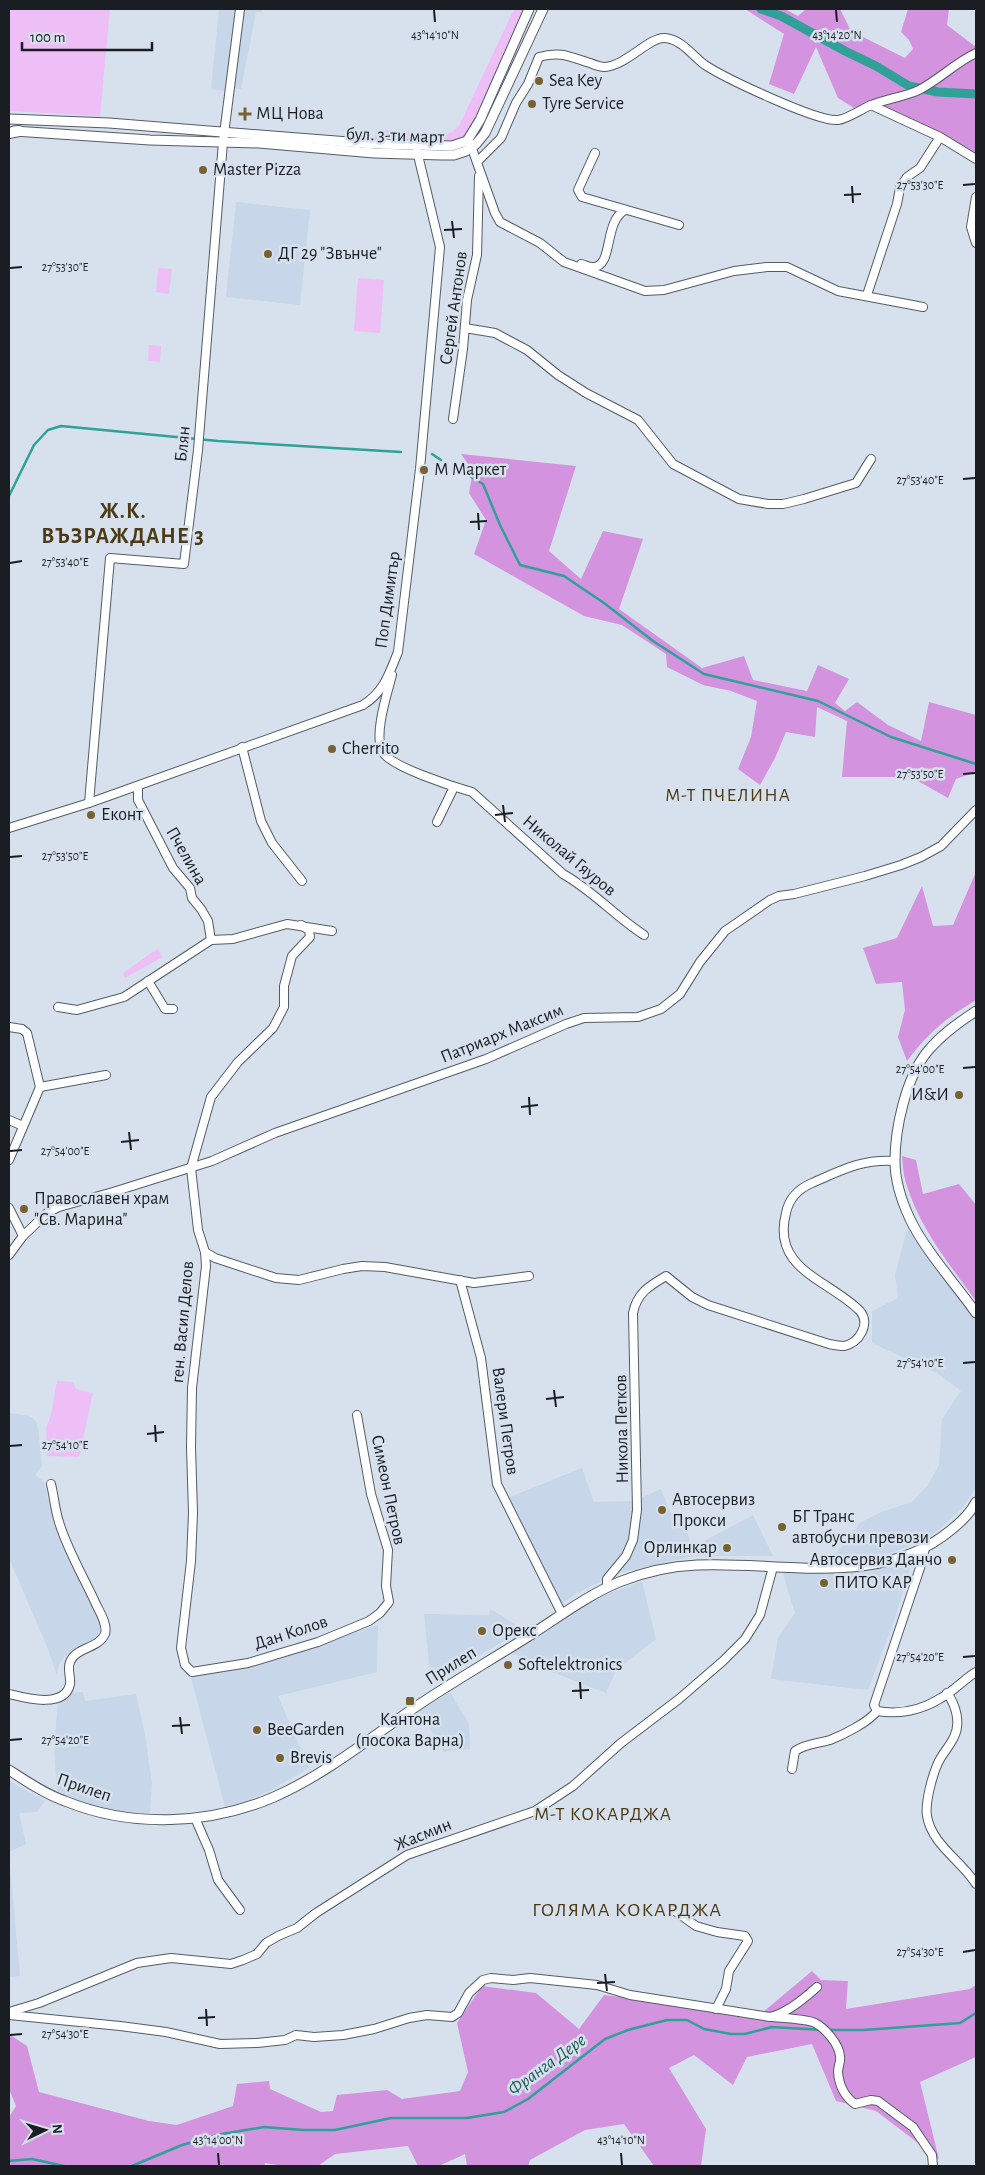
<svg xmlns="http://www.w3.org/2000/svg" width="985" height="2175" viewBox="0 0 985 2175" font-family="'Alegreya Sans',sans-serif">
  <rect width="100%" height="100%" fill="#d7e1ee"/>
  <g fill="#c7d6e8">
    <path d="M219,9H263L262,12H256L241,89L233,88L232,92L211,89Z"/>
    <path d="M236,202L310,210L300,305L226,297Z"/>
    <path d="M907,1229L976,1322V1488L963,1507L940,1529L915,1544L889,1554L859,1559L830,1561L860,1523L881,1512L912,1502L928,1485L939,1465L942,1419L961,1391L937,1373L872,1343V1311L898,1298L895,1275Z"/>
    <path d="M9,1413L29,1416L34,1419L38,1426L42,1466L35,1475L44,1482L55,1528L74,1560L99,1616L101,1626L99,1633L88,1645L65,1656L59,1664L57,1675L48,1649L9,1558Z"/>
    <path d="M582,1468L594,1502L634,1501L661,1489L677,1528L686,1526L691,1548L753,1515L773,1556H695L622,1572L587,1588L560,1604L510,1497Z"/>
    <path d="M902,1562L910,1568L893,1624L868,1690L771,1679L778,1638L795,1613L782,1571L844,1572Z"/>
    <path d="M642,1581L656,1639L616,1670L606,1693L547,1670L511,1652L577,1610L607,1594Z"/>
    <path d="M490,1609L523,1629L431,1685L424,1614L489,1615Z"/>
    <path d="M378,1625L377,1672L278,1696L309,1768L273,1789L245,1802L225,1807L189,1670L297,1651Z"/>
    <path d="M83,1692L85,1701L136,1694L145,1735L152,1784L150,1814L123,1812L89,1805L57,1791L54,1749L58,1700L66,1693Z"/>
    <path d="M450,1692L469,1724L470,1749L443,1752L420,1711Z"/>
    <path d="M9,1781L45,1801L37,1812L19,1813L26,1844L9,1852Z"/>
    <path d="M9,1856L20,1976L9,1977Z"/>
  </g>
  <g fill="#eebef6">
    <path d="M9,9H110L100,116L9,111Z"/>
    <path d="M514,9H529L480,120L460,144H374L376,130L428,132L442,137L452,132L459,126Z"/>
    <path d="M158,268L172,269L169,294L156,292Z"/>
    <path d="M358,278L384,280L380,333L354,331Z"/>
    <path d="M149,345L161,346L160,362L148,361Z"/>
    <path d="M157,949L163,957L125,978L123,973Z"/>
    <path d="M57,1381L73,1382L76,1389L93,1393L79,1457L47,1456L46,1428L51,1415Z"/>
  </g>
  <g fill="#d393de">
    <path d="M745,9H785L798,16L806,9H840L851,31L905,58L913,49L909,40L901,32L908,9H949L947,25L976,47V158L875,103L854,108L838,98L816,47L794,94L769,84L784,34Z"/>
    <path d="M461,454L576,466L549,551L581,579L603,531L643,539L619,609L702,668L744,656L753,680L807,691L818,665L849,679L835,703L845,711L857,702L888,725L921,741L929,702L976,715V772L956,779L948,798L911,777H842L847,721L817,707L815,737L786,732L775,758L760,785L738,769L751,737L757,701L731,691L703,685L667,667L666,654L622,625L584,616L474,554L486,520L469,493L473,471Z"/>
    <path d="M976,872V1000C945,1019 929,1032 907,1061L898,1037L905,1010L902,982L876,984L863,948L897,938L922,886L933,926L953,925Z"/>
    <path d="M902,1156L916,1160L923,1194L959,1184L976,1205V1301C949,1264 919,1227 906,1183C903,1174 903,1165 902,1156Z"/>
    <path d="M812,1971L821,1980L848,1981L846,2009L970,1989L976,1985V2057L920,2082L939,2159L876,2111L836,2101L812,2044L747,2057L733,2085L694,2055L669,2068L706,2129L701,2166H654L624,2124L585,2130L530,2160L528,2166H467L465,2154L439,2166H418L408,2146L335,2154L318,2166H284L265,2163L264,2166H9V2117L16,2106L9,2089V2034L27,2046L39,2092L149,2121L177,2125L233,2106L237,2084L269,2081L270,2089L321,2112L333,2111L337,2095L387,2090L402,2099L460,2091L468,2072L457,2023L482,1986L536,1993L579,2029L604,1995L653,2001L756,2018Z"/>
  </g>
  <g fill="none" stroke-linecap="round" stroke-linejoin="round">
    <g stroke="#2fa197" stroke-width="2.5">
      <path d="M432,454L441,460"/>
      <path d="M454,467L483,484L500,525L520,565L564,576L604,603L653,641L704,674L818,701L891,737L976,764"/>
      <path d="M9,496L34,445L48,430L61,426L218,441L401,452"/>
      <path d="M828,2030H864L960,2023L976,2013"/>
      <path d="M9,2161L32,2159L64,2166"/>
      <path d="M132,2166L182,2145L222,2134L264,2127L303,2130H335L391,2118H467L504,2112L528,2099L605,2039L628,2030L667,2020H687L704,2029L731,2034H745L772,2027L823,2030"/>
    </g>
    <path stroke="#2fa197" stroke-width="9" d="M761,9L781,16L845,51L876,66L909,86L938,92L976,94"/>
    <g stroke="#535c66" stroke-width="10">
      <g id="minor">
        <path d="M871,105L940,137L976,159"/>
        <path d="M470,143L495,213L500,222L540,243L564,262L645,291L664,290L734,271L767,267H787L838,291L923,307"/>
        <path d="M595,153L578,190L582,197L679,225"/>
        <path d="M477,162L501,138L516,103L528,84L539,57C561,51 570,57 590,63C595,65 600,67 605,67C627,65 649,37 665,38C681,39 693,56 705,65C725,78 817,122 838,120C847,119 860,110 869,106C885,99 904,97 919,90C940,79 955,63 976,53"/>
        <path d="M976,197L971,227L976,243"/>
        <path d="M581,264C585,265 589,267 593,267C614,267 603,222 625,210"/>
        <path d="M867,295L897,204L900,188L907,177L920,168L940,137"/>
        <path d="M465,328L495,333L527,350L558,375L586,393L638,420L673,464L739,499L768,504H783L804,499L856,483L871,459"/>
        <path d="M453,419L463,349L467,300L477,255L479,176"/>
        <path d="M392,675C387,694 374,733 382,751C388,766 454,787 472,792L563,874C592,890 616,917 644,935"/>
        <path d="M242,747L261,821L272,843L302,881"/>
        <path d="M138,786V800L173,868L190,888L192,898L201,909L208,921L211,940"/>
        <path d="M89,803L110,558L184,564L198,450L223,142L240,9"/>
        <path d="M437,822L454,787"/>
        <path d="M9,828L89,803L363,705C384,692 389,674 398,652L420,469L440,247L417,151"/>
        <path d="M301,925L309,930L310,937L292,956L284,986V1007L273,1028L238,1062L211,1097L191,1168L198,1230L205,1252L206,1266L192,1388L191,1447L193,1513L191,1561L181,1648L185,1665L192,1672L248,1663L318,1642L369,1621L380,1613L389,1602L386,1586L388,1550L371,1494L357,1415"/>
        <path d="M148,981L165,1009H173"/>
        <path d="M58,1007L77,1010L124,997L211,940L233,939L287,924L332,931"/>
        <path d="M9,1027L22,1029L27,1033L40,1087"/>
        <path d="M9,1120L23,1126"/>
        <path d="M9,1160L40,1087L106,1075"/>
        <path d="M9,1208L23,1236"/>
        <path d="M205,1252L215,1258L276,1278L299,1280L343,1269L362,1266L385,1267L474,1283L529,1276"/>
        <path d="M9,1255L23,1236L47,1213L59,1207L113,1192L212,1161L275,1133L486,1059L566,1024L584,1018L638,1017L661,1009L680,994L700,962L725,931L770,900L779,896L794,894L865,876L901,865L921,857L941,846L976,810"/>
        <path d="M460,1280L481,1358L497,1484L562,1614"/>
        <path d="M925,1548L920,1568L874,1705L877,1711C899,1715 922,1710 941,1698C954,1691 963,1680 976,1672"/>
        <path d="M607,1587V1579L626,1556L633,1540L637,1510L633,1313C637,1293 649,1286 666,1276L692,1297L708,1305L829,1344C834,1345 840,1346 844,1346C859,1343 871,1324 860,1311C830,1280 771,1270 786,1213C789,1198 798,1189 812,1183C842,1170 861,1159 895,1161"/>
        <path d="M947,1693C956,1705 961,1723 954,1737C950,1746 942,1754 938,1763C932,1776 925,1803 927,1816C932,1845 961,1860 976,1884"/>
        <path d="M9,1694C25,1698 65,1709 70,1684C71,1677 67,1669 70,1662C76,1647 98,1649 105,1634C108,1624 99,1611 95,1602C83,1576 67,1549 59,1522C55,1510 54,1496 51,1484"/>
        <path d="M792,1769L795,1751C807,1743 817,1744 830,1740C843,1735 869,1722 877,1711"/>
        <path d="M195,1818L209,1850L218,1880L240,1910"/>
        <path d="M675,1911L696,1926L717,1932L745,1936L748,1941L729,1971L726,1989L716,2009"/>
        <path d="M9,2012L39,2003L137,1963L171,1958L231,1964L243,1960L257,1954L266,1943L278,1936L297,1928L316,1913L407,1855L535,1811L573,1786L621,1743L679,1699L723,1661L745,1639L760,1615L773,1567"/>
        <path d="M9,2015L120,2026L166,2032L220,2044L257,2043L285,2040L296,2035L314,2037L343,2035L374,2029L409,2018L427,2015L452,2017L458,2013L469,1993L483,1980L491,1978L513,1980L530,1978L597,1985L630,1995L770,2017C785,2014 806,1997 817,1987"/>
        <path d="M773,2017C782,2018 808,2019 815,2023C825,2028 839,2044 840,2056C841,2061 838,2067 838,2072C839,2086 844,2096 855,2104L871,2100L878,2101L913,2127L932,2155L933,2166"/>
      </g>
    </g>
    <g stroke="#535c66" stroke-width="11">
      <g id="tertiary">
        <path d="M9,119L109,123L374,144L452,146L467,141L480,120L529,9"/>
        <path d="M14,131L150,140L259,143L374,153L441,155H454L466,151L476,144L485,133L543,9"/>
        <path d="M976,1011C958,1023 941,1035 927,1052C906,1078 895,1128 895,1161C895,1180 902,1202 910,1219C924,1249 957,1286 976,1313"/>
        <path d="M9,1770C26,1781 45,1794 65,1801C131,1828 209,1825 274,1797C324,1775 369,1739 414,1708C452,1682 493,1659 532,1634C560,1616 588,1595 619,1582C644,1572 671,1566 697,1565C782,1561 880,1589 951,1530C961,1522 970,1514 976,1502"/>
      </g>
    </g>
    <g stroke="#535c66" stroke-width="12">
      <path id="secondary" d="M9,133L19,131"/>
    </g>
    <use href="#minor" stroke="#fff" stroke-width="8"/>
    <use href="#tertiary" stroke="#fff" stroke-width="9"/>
    <use href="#secondary" stroke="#fff" stroke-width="10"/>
  </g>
  <path fill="none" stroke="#1a1d22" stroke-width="2" d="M434,10L435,22M836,10L837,22M963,185L975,184M852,186L853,203M844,195L861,194M452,221L454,238M444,230L462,229M10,268L22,267M963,479L975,478M478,513L479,530M470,522L487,521M10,563L22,561M963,774L975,773M503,805L505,822M495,815L513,813M10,857L22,856M963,1068L975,1067M529,1097L530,1115M521,1107L538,1105M129,1132L131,1150M121,1142L139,1140M10,1151L22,1150M963,1363L975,1362M554,1390L556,1407M546,1399L564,1397M155,1425L156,1442M147,1434L164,1432M10,1446L22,1445M963,1657L975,1656M580,1682L581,1699M572,1691L589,1690M180,1717L182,1734M172,1726L190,1725M10,1740L22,1739M963,1952L975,1950M605,1974L607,1991M597,1983L615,1982M206,2009L207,2026M198,2018L215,2017M10,2035L22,2034M218,2153L219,2165M621,2153L622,2165"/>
  <g fill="#776131" stroke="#d7e1ee" stroke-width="2">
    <circle cx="539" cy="81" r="5"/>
    <circle cx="532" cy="104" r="5"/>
    <path d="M242.5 106.5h5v5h5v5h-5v5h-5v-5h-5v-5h5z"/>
    <circle cx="203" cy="170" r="5"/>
    <circle cx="268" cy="254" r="5"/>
    <circle cx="424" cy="470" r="5"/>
    <circle cx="332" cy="749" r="5"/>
    <circle cx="91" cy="815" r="5"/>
    <circle cx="959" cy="1095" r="5"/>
    <circle cx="24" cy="1209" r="5"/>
    <circle cx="662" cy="1510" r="5"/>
    <circle cx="782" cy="1527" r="5"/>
    <circle cx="727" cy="1548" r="5"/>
    <circle cx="952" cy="1560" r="5"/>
    <circle cx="824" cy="1583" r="5"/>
    <circle cx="482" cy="1631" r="5"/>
    <circle cx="508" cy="1665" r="5"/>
    <rect x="405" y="1696" width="10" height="10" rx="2.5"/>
    <circle cx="257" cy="1730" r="5"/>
    <circle cx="280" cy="1758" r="5"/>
  </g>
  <g text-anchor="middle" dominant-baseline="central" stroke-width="5" stroke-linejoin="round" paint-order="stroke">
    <g font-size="18" fill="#1a1d22" stroke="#d7e1ee" text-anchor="start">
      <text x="549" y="81">Sea Key</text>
      <text x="542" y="104">Tyre Service</text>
      <text x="256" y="114">МЦ Нова</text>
      <text x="213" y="170">Master Pizza</text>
      <text x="278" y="254">ДГ 29 "Звънче"</text>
      <text x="434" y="470">М Маркет</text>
      <text x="342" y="749">Cherrito</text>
      <text x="101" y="815">Еконт</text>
      <text x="949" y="1095" text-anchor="end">И&amp;И</text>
      <text x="34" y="1199">Православен храм<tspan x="34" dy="21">"Св. Марина"</tspan></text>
      <text x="672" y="1500">Автосервиз<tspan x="672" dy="21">Прокси</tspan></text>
      <text x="792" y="1517">БГ Транс<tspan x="792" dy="21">автобусни превози</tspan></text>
      <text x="717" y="1548" text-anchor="end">Орлинкар</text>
      <text x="942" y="1560" text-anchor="end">Автосервиз Данчо</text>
      <text x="834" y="1583">ПИТО КАР</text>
      <text x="492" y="1631">Орекс</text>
      <text x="518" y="1665">Softelektronics</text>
      <text x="410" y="1720" text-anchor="middle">Кантона<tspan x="410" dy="21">(посока Варна)</tspan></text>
      <text x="267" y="1730">BeeGarden</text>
      <text x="290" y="1758">Brevis</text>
    </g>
    <g font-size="18" fill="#1a1d22" stroke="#d7e1ee">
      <text transform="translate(395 136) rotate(2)">бул. 3-ти март</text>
      <text transform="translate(454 308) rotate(-82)">Сергей Антонов</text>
      <text transform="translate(183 444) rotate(-84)">Блян</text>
      <text transform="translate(388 600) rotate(-82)">Поп Димитър</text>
      <text transform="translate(186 856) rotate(60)">Пчелина</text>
      <text transform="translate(569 856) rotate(40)">Николай Гяуров</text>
      <text transform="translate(502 1034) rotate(-22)">Патриарх Максим</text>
      <text transform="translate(183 1322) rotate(-85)">ген. Васил Делов</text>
      <text transform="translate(505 1421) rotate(82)">Валери Петров</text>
      <text transform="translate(622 1429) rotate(-91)">Никола Петков</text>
      <text transform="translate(388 1490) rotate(78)">Симеон Петров</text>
      <text transform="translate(291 1633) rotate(-18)">Дан Колов</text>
      <text transform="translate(451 1666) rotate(-32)">Прилеп</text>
      <text transform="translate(84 1788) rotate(19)">Прилеп</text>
      <text transform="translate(423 1835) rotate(-22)">Жасмин</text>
    </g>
    <g font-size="19" letter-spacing="1" fill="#4c3b14" stroke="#d7e1ee">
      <text x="728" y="795">М-Т ПЧЕЛИНА</text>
      <text x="603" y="1814">М-Т КОКАРДЖА</text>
    </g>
    <g font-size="19" font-style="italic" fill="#235f59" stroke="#d7e1ee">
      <text transform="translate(547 2065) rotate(-36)">Франга Дере</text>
    </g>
    <g font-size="20" letter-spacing="1" fill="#4c3b14" stroke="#d7e1ee">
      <text x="627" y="1910">ГОЛЯМА КОКАРДЖА</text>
    </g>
    <g font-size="22" font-weight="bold" letter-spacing="1" fill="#4c3b14" stroke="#d7e1ee">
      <text x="123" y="511">Ж.К.<tspan x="123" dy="25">ВЪЗРАЖДАНЕ 3</tspan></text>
    </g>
  </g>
  <g font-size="12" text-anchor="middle" fill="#1a1d22" stroke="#d7e1ee" stroke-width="5" stroke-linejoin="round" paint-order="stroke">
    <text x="435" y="39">43°14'10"N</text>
    <text x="837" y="39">43°14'20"N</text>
    <text x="920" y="189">27°53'30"E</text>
    <text x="65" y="271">27°53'30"E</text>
    <text x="920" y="484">27°53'40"E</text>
    <text x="65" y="566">27°53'40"E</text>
    <text x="920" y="778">27°53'50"E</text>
    <text x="65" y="860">27°53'50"E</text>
    <text x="920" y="1073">27°54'00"E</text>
    <text x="65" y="1155">27°54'00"E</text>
    <text x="920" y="1367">27°54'10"E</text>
    <text x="65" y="1449">27°54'10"E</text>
    <text x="920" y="1661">27°54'20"E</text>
    <text x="65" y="1744">27°54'20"E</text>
    <text x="920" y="1956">27°54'30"E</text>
    <text x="65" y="2038">27°54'30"E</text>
    <text x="218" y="2144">43°14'00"N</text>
    <text x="621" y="2144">43°14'10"N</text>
  </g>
  <rect width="985" height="2175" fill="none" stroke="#1a1d22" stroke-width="20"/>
  <g transform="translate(45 2130) rotate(85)" stroke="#d7e1ee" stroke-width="4" paint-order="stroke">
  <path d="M0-4L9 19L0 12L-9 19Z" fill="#1a1d22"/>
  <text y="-8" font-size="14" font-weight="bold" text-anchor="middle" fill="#1a1d22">N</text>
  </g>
  <path d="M22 42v8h130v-8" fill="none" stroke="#1a1d22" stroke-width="2.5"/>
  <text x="30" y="42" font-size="15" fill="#1a1d22" stroke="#d7e1ee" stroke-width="4" paint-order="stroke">100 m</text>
</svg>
